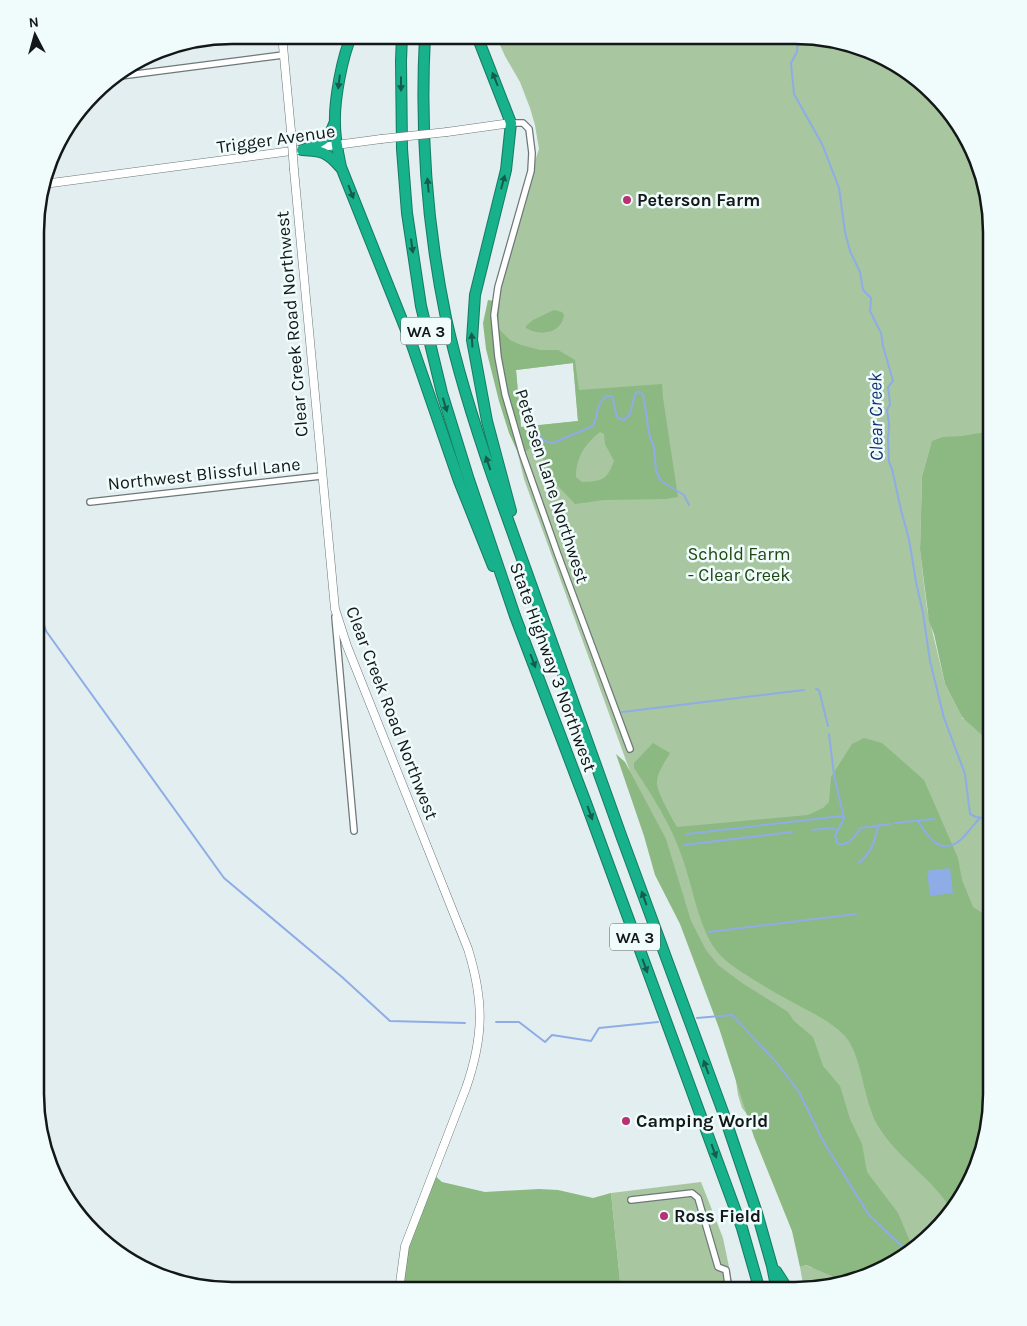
<svg xmlns="http://www.w3.org/2000/svg" width="1027" height="1326" viewBox="0 0 1027 1326" font-family="Karla,sans-serif">
  <rect width="100%" height="100%" fill="#e2eeef"/>
  <g fill="#a8c6a0" fill-rule="evenodd">
    <path d="M496,36L821,37L870,50L915,75L972,144L992,231V438L931,445L922,476L920,550L927,609L945,684L963,719L992,716V1107L981,1158L959,1204L925,1242L883,1271L804,1289L800,1267L806,1265L812,1268L779,1154L742,1108L738,1095L732,1053L524,479L496,364L494,310L521,202L539,149L535,125L530,108L520,82L505,56ZM573,363L578,421L521,427L516,370Z"/>
    <path d="M992,630V684C981,675 990,665 989,653C988,644 983,636 992,630Z"/>
    <path d="M701,1182L723,1238L734,1291H621L611,1193Z"/>
  </g>
  <g fill="#8cb881" fill-rule="evenodd">
    <path d="M488,300L500,302L498,328L510,340L521,345L540,350H558L575,360L579,390L662,384L663,398L678,497L665,499L604,500L575,504L558,486L550,474L541,455L537,450L530,448L525,452L522,462L509,433L499,401L486,349L483,323ZM573,363L578,421L521,427L516,370ZM600,432L604,434L605,444L614,461C607,481 601,481 582,482L576,477C576,457 585,444 600,432Z"/>
    <path d="M554,310L562,312L564,315C562,333 540,337 526,328V326L533,320Z"/>
    <path d="M992,431V630L989,632L986,638L989,652L986,675L992,684V744L962,717L945,684L934,634L929,621L920,550L922,476L932,441L943,437L962,436Z"/>
    <path d="M864,738L882,743L924,780L958,858L962,880L973,907L992,919V1107L981,1158L959,1204L952,1211C933,1178 898,1159 878,1126C863,1101 862,1053 844,1035C827,1018 804,1009 783,997C772,991 761,984 751,978C737,969 722,960 713,946C697,920 692,883 681,854C670,823 652,795 634,768V763L653,743L670,753C665,762 657,772 657,783C657,793 672,818 677,827L808,815L823,808L829,802L831,777L852,744Z"/>
    <path d="M616,754L625,762L666,839L691,921L706,950L718,965L742,983L788,1012L794,1021L813,1037L823,1066L840,1086L850,1119L862,1144L867,1172L898,1213L909,1239L912,1251L883,1271L838,1281L832,1276L806,1265L800,1267L792,1231L754,1137L719,1028L680,924L655,875L644,836Z"/>
    <path d="M433,1174L442,1182L485,1192L539,1189L558,1190L593,1198L611,1193L621,1291L399,1290L402,1266Z"/>
  </g>
  <path fill="#8eade7" d="M950,868L953,893L930,896L927,871Z"/>
  <g fill="none" stroke-linecap="round" stroke-linejoin="round">
    <g stroke="#8eade7" stroke-width="2">
      <path d="M798,37L797,52L791,63L794,94L822,144L829,162L839,188L845,232L850,251L860,272L863,290L871,298L870,311L881,333L883,346L893,381L888,387L890,404L887,410L889,424L888,439L889,462L892,469L901,510L909,539L916,582L923,613L930,661L944,718L965,774L970,814L976,817L986,818L992,825"/>
      <path d="M529,423C536,430 542,443 553,443L593,426C600,414 593,409 606,396H612C615,404 614,411 618,418L624,420L630,414L635,394L639,392L643,394L650,438L654,447L656,471L661,481L684,495L689,505"/>
      <path d="M36,599L46,631L224,878L342,977L390,1021L465,1023"/>
      <path d="M816,689L819,690L828,726"/>
      <path d="M622,712L804,690"/>
      <path d="M829,734L834,775L844,818L835,836L837,843C849,848 854,836 861,828L890,824"/>
      <path d="M918,821C927,835 938,855 958,842C964,838 974,824 980,818"/>
      <path d="M895,823L934,819"/>
      <path d="M812,830L833,828L836,830"/>
      <path d="M687,834L841,816L844,817"/>
      <path d="M684,845L792,832"/>
      <path d="M859,863C871,853 876,840 878,825"/>
      <path d="M709,932L856,914"/>
      <path d="M697,1018L732,1015L777,1063L799,1092L823,1141L869,1215L909,1253"/>
      <path d="M496,1022H519L545,1042L552,1035L591,1041L599,1028L658,1022"/>
    </g>
    <g stroke="#6e7879" stroke-width="8">
      <g id="street">
        <path d="M113,77L283,55"/>
        <path d="M511,123H523L529,129L532,153L531,171L498,287L494,315L498,357L505,394L522,453L558,555L630,749"/>
        <path d="M90,502L321,476"/>
        <path d="M335,617L354,831"/>
        <path d="M631,1200L692,1193L698,1198L718,1267L726,1270L729,1291"/>
      </g>
    </g>
    <g stroke="#6e7879" stroke-width="9">
      <g id="secondary">
        <path d="M282,35L291,131"/>
        <path d="M447,132L511,123"/>
        <path d="M294,170L335,609L347,646L468,949C484,1001 484,1036 466,1088L405,1246L399,1290"/>
        <path d="M44,184L381,139"/>
      </g>
    </g>
    <g stroke="#167b62" stroke-width="12">
      <g id="highway">
        <path d="M352,35C342,56 334,101 335,124C335,139 338,153 341,167L412,345L459,481L493,566"/>
        <path d="M402,35L401,61L402,149L407,213L421,306L442,393L469,480L515,616L586,803L742,1228L760,1291"/>
        <path d="M425,36C420,130 427,226 446,318C458,373 475,426 493,478L622,838L723,1112L757,1213L772,1266L777,1291"/>
        <path d="M477,36L511,123L506,170L475,295L472,340L487,421L511,511"/>
        <path d="M305,149C319,143 329,139 334,124"/>
        <path d="M302,150C322,151 327,152 340,167"/>
        <path d="M776,1271L785,1285L786,1291"/>
      </g>
    </g>
    <use href="#street" stroke="#fff" stroke-width="5.5"/>
    <use href="#secondary" stroke="#fff" stroke-width="8"/>
    <use href="#highway" stroke="#17b18b" stroke-width="10"/>
    <g stroke="#6e7879" stroke-width="9" stroke-linecap="butt">
      <g id="secondary-bridge">
        <path d="M291,131L294,170"/>
        <path d="M381,139L447,132"/>
      </g>
    </g>
    <use href="#secondary-bridge" stroke="#fff" stroke-width="8"/>
  </g>
  <defs><path id="oneway-solid" d="M-6-.8H1V-3.2L6.5 0L1 3.2V.8H-6Z" transform="scale(1.25)"/></defs>
  <g fill="#155c4b">
    <use href="#oneway-solid" transform="translate(495 79) rotate(-112)"/>
    <use href="#oneway-solid" transform="translate(339 82) rotate(97)"/>
    <use href="#oneway-solid" transform="translate(401 84) rotate(90)"/>
    <use href="#oneway-solid" transform="translate(503 182) rotate(-75)"/>
    <use href="#oneway-solid" transform="translate(428 185) rotate(-95)"/>
    <use href="#oneway-solid" transform="translate(351 192) rotate(69)"/>
    <use href="#oneway-solid" transform="translate(412 246) rotate(82)"/>
    <use href="#oneway-solid" transform="translate(472 340) rotate(-93)"/>
    <use href="#oneway-solid" transform="translate(445 405) rotate(73)"/>
    <use href="#oneway-solid" transform="translate(488 463) rotate(-109)"/>
    <use href="#oneway-solid" transform="translate(533 661) rotate(69)"/>
    <use href="#oneway-solid" transform="translate(590 813) rotate(70)"/>
    <use href="#oneway-solid" transform="translate(644 898) rotate(-110)"/>
    <use href="#oneway-solid" transform="translate(645 966) rotate(70)"/>
    <use href="#oneway-solid" transform="translate(706 1067) rotate(-110)"/>
    <use href="#oneway-solid" transform="translate(714 1151) rotate(70)"/>
  </g>
  <g fill="#b83173" stroke="#f0fbfc" stroke-width="2">
    <circle cx="627" cy="200" r="5"/>
    <circle cx="626" cy="1121" r="5"/>
    <circle cx="664" cy="1216" r="5"/>
  </g>
  <g text-anchor="middle" dominant-baseline="central" stroke-width="5" stroke-linejoin="round" paint-order="stroke">
    <g fill="#f0fbfc" stroke="#555b5c" stroke-width="1">
      <rect x="401" y="317.5" width="50" height="27" rx="4"/>
      <rect x="610" y="923.5" width="50" height="27" rx="4"/>
    </g>
    <g font-size="16" font-weight="bold" fill="#131717">
      <text x="426" y="331">WA 3</text>
      <text x="635" y="937">WA 3</text>
    </g>
    <g font-size="18" fill="#131717" stroke="#f0fbfc">
      <text transform="translate(276 139) rotate(-8)">Trigger Avenue</text>
      <text transform="translate(292 324) rotate(-95)">Clear Creek Road Northwest</text>
      <text transform="translate(204 474) rotate(-6)">Northwest Blissful Lane</text>
      <text transform="translate(552 486) rotate(72)">Petersen Lane Northwest</text>
      <text transform="translate(553 667) rotate(70)">State Highway 3 Northwest</text>
      <text transform="translate(392 713) rotate(69)">Clear Creek Road Northwest</text>
    </g>
    <g font-size="18" font-weight="bold" fill="#131717" stroke="#f0fbfc" text-anchor="start">
      <text x="637" y="200">Peterson Farm</text>
      <text x="636" y="1121">Camping World</text>
      <text x="674" y="1216">Ross Field</text>
    </g>
    <g font-size="18" fill="#1e4810" stroke="#f0fbfc">
      <text x="739" y="554">Schold Farm<tspan x="739" dy="21">- Clear Creek</tspan></text>
    </g>
    <g font-size="19" font-style="italic" fill="#0f2e71" stroke="#f0fbfc">
      <text transform="translate(876 417) rotate(-91)">Clear Creek</text>
    </g>
  </g>
  <path d="M0 0H1027V1326H0ZM232 44H795A188 188 0 0 1 983 232V1094A188 188 0 0 1 795 1282H232A188 188 0 0 1 44 1094V232A188 188 0 0 1 232 44Z" fill="#f0fbfc" fill-rule="evenodd"/>
  <path fill="none" stroke="#131717" stroke-width="2.5" d="M232 44H795A188 188 0 0 1 983 232V1094A188 188 0 0 1 795 1282H232A188 188 0 0 1 44 1094V232A188 188 0 0 1 232 44Z"/>
  <g transform="translate(35 35) rotate(354)" stroke="#f0fbfc" stroke-width="4" paint-order="stroke">
  <path d="M0-4L9 19L0 12L-9 19Z" fill="#131717"/>
  <text y="-8" font-size="14" font-weight="bold" text-anchor="middle" fill="#131717">N</text>
  </g>
</svg>
